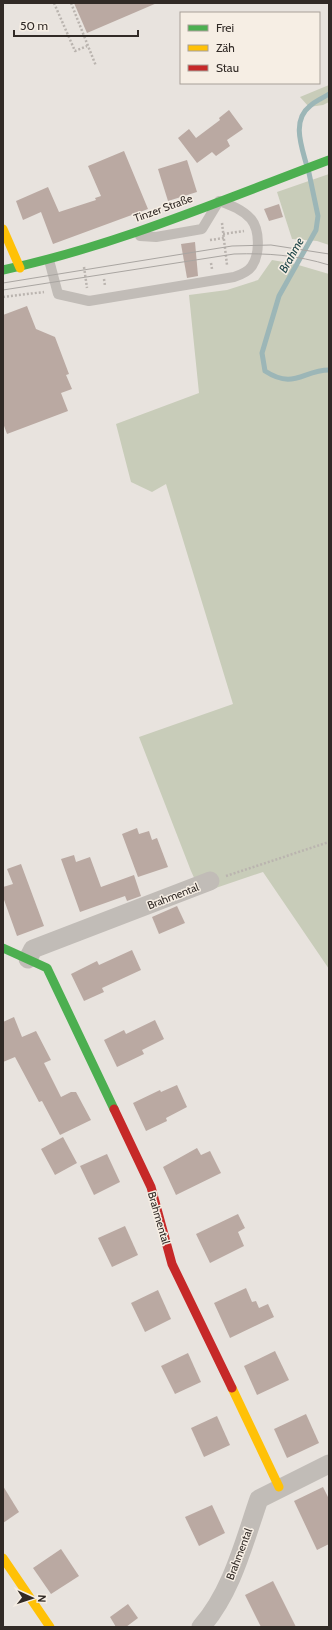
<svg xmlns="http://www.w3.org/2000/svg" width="332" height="1630" viewBox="0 0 332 1630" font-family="Cabin,sans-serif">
  <rect width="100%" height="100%" fill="#e8e3de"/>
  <g fill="#c8ccb9">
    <path d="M329,85V102L323,105L309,107L300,97Z"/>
    <path d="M329,174V245L317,241L292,239L277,192Z"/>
    <path d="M272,260L295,264L329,274V969L263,872L201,893L191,871L139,737L233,704L166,484L152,492L131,482L116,424L199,393L189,295L227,290L258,280Z"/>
  </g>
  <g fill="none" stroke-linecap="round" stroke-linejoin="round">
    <g stroke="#9cb6b7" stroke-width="5">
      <path d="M306,163C301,145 292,120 310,106C315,101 323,98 329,94"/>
      <path d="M309,173L318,216L316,230L279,296L262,353L265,371C294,390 303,370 329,370"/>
    </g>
  </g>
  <g fill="#baa9a2">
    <path d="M74,3H157L87,33Z"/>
    <path d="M229,110L243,129L227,140L230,146L216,156L212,152L197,163L178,138L189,129L196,138L220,120L219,118Z"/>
    <path d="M124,151L148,209L53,244L41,212L23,220L16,201L48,187L59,212L96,200L95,198L101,196L88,166Z"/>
    <path d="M187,160L197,192L168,201L158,169Z"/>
    <path d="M279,204L283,217L269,221L264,209Z"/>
    <path d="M195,242L198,276L187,278L181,244Z"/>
    <path d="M27,306L36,329L55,337L69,374L66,375L72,389L61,393L68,411L7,434L3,423V315Z"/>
    <path d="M137,828L139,834L149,831L152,840L157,838L168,867L138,877L122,834Z"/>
    <path d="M74,855L76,862L90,857L101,887L134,875L141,896L127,901L125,896L80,912L61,859Z"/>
    <path d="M21,864L44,926L17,936L3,897V887L13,884L7,869Z"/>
    <path d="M177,906L185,923L159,934L152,917Z"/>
    <path d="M132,950L141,970L102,988L104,992L84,1001L71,974L97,961L99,965Z"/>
    <path d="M14,1017L22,1037L36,1031L51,1060L44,1063L61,1097L71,1092H76L91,1120L60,1135L42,1101L39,1102L15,1057L3,1062V1022Z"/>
    <path d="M155,1020L164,1039L142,1050L144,1054L117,1067L104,1040L124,1030L126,1034Z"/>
    <path d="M177,1085L187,1107L166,1118L167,1121L146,1131L133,1103L160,1090L161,1092Z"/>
    <path d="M63,1137L77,1163L55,1175L41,1149Z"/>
    <path d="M197,1148L201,1155L210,1151L221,1173L176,1195L163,1167Z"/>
    <path d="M107,1154L120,1182L94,1195L80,1166Z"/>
    <path d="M238,1214L245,1228L238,1232L244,1246L210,1263L196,1234Z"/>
    <path d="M125,1226L138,1255L112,1267L98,1238Z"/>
    <path d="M246,1288L252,1302L256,1301L259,1308L268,1304L274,1317L230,1338L214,1303Z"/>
    <path d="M158,1290L171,1319L145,1332L131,1303Z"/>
    <path d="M275,1351L289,1380L257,1395L244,1366Z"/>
    <path d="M188,1353L201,1382L175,1394L161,1366Z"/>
    <path d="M306,1414L319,1443L287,1458L274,1429Z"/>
    <path d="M217,1416L230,1445L204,1457L191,1428Z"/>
    <path d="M3,1486L19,1512L3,1523Z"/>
    <path d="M323,1487L329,1499V1544L317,1550L294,1501Z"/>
    <path d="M212,1505L225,1533L199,1546L185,1517Z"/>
    <path d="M61,1549L79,1576L51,1594L33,1568Z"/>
    <path d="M273,1581L296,1627H261L245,1595Z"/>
    <path d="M128,1604L138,1618L126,1627H116L110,1617Z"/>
  </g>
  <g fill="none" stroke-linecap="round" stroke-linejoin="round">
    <g stroke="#bab4af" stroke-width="2.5" stroke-dasharray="2 2" stroke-linecap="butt">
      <path d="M54,3L75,51L87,46"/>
      <path d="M71,3L96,66"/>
      <path d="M222,223L227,265"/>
      <path d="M223,234L244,231"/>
      <path d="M210,240L224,238"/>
      <path d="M211,263L212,269"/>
      <path d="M84,267L87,288"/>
      <path d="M104,279L105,286"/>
      <path d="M3,297L44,292"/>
      <path d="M226,876L329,842"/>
    </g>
    <path stroke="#c1bcb7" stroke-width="10" d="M49,260L58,294L89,301L234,277C240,275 248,272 252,266C260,254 260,230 251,219C242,209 230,205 219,201L202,229L156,237L140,236"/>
    <g stroke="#c1bcb7" stroke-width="19">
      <path d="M28,959L33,949L210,881"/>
      <path d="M201,1627C232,1592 244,1542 259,1499L329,1464"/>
    </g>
    <g stroke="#4caf50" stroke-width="9">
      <path d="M3,270C115,246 222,200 329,160"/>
      <path d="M3,948L47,968L114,1109"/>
    </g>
    <g stroke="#ffc107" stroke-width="9">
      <path d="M3,229L20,268"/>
      <path d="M232,1388L279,1487"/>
      <path d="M3,1558L50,1627"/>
    </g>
    <path stroke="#c62828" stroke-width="9" d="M114,1109L151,1187L172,1264L232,1388"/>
    <g stroke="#a9a5a1" stroke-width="1">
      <path d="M3,283L232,246L271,245L329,254"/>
      <path d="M3,290L234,254C267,253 297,255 329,265"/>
    </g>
  </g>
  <g text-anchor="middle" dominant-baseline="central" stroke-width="3" stroke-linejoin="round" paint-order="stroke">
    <g font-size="11" fill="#312a26" stroke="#f6eee4">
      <text transform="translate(163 208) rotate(-20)">Tinzer Straße</text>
      <text transform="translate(173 896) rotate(-21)">Brahmental</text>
      <text transform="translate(159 1218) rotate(74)">Brahmental</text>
      <text transform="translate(239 1554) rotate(-69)">Brahmental</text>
    </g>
    <g font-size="12" font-style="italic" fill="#22484c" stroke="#f6eee4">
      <text transform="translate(291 255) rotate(-61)">Brahme</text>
    </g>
  </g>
  <rect width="332" height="1630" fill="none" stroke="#312a26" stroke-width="8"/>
  <rect x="180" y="12" width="140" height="72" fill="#f6eee4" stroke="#a7a098"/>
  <rect x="188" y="25" width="20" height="6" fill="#4caf50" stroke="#a7a098"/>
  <text x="216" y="32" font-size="12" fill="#312a26">Frei</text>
  <rect x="188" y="45" width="20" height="6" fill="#ffc107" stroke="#a7a098"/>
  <text x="216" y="52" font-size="12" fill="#312a26">Zäh</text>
  <rect x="188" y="65" width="20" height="6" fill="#c62828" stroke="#a7a098"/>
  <text x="216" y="72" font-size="12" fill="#312a26">Stau</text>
  <g transform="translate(32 1598) rotate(93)" stroke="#f6eee4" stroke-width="3" paint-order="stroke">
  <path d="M0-3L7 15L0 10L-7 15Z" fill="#312a26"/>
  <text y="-6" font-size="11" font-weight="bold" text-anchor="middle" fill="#312a26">N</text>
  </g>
  <path d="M14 30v6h124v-6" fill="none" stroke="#312a26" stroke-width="2"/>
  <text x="20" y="30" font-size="12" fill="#312a26" stroke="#f6eee4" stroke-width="3" paint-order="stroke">50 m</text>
</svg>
